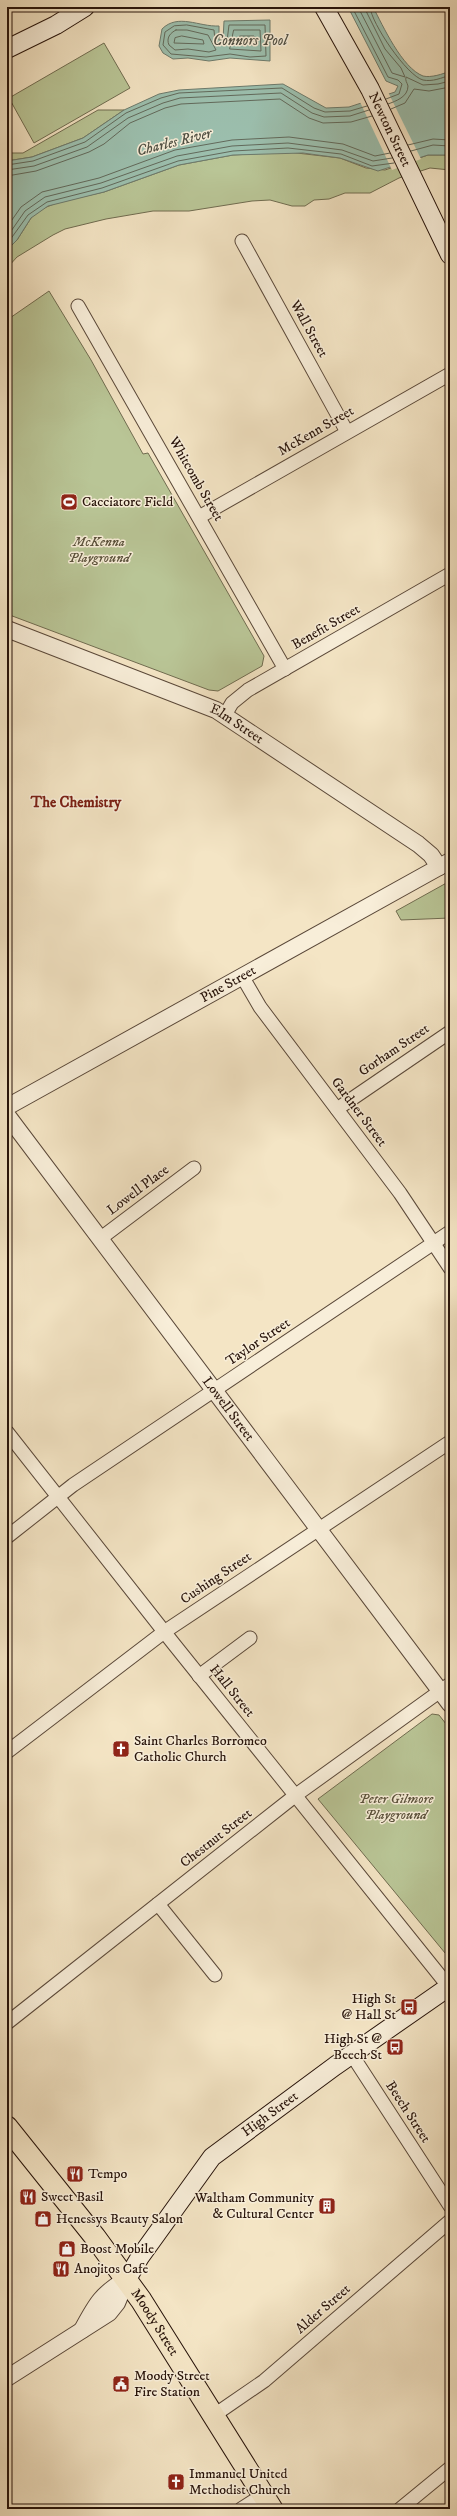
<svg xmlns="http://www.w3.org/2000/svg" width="457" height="2516" viewBox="0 0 457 2516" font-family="'IM FELL DW Pica',serif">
  <rect width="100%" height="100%" fill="#f4e5c5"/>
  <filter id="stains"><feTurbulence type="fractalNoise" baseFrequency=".005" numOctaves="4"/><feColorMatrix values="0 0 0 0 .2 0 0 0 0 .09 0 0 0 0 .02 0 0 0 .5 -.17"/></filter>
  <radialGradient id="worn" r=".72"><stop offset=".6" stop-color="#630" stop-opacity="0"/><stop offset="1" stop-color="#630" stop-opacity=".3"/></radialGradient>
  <g fill="#b9c596" stroke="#706c50">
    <path d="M104,43L130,88L34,143L9,98Z"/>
    <path d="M98,110H124L83,138L32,157L7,161V153H23Z"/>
    <path d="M288,152L340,158L366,168L385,170L428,155H450V170L430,168L399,178L370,193H345L329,199L314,200L305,206H292L270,200L252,201L189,211H153L106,219L65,229L53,235L17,257L7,268V250L17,240L31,218L39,210L59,202L104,192L179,165L233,155Z"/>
    <path d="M49,291L91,360L143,454L148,453L264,656L262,666L218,691L209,690L7,614V320Z"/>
    <path d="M450,881V918L401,920L396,911Z"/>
    <path d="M432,1714L439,1715L450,1729V1959L318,1799Z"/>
  </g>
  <g fill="#9cc0af" stroke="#6d7b6d">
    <path d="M348,7H373C383,26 402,68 423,76C431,78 443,74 450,71V155H428L378,171L340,158L303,153L233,155L179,165L104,192L48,206L31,218L17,240L7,250V161L32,157L83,138L124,110L159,94L179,90L283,84L326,108L349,107L395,92L398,86L386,81Z"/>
    <path d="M270,20V61L230,58L209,61L188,58L173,59L163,53L159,46L162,29C178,13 199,27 219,26V40H223L224,21Z"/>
  </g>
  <path fill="#f4e5c5" d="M388,92L421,159L392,170L360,102Z"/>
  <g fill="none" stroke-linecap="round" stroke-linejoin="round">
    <g stroke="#626a5c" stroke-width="1">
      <path d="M352,7L388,77L398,80L402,84L399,94L386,99"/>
      <path d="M358,7L392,73L405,77L401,68L385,49L364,7"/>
      <path d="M370,7C371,23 407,76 423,80C432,82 442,78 450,75"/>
      <path d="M187,25L214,30L215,41L220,44L227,41L229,25H265L266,56L250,57L230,54L206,57L171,54L163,45L165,32L174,26Z"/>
      <path d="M176,30H187L208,35L216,50L209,52L188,49L175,50L169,45C166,38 170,33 176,30Z"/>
      <path d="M234,30H260L261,51L230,49Z"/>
      <path d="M182,36L203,40L204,44L174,43L175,38Z"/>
      <path d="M240,36H254L255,45L239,44Z"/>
      <path d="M388,104C396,101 408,97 408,86C407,82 405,81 406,77L423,85L438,84L450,81"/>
      <path d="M391,109L405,103L414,89L429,91L450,87"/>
      <path d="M408,145L433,139L450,140"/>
      <path d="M411,151L433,145L450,146"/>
      <path d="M7,165L33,161L85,142L126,113L161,98L179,93L282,88L314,108L325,112L350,111L367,106"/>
      <path d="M7,170L34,166L87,147L128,118L163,103L180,98L281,93L312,113L324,117L350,116L369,110"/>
      <path d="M7,176L36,171L89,152L104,144L130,123L165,108L181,104L280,99L309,118L323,123L351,122L372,116"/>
      <path d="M7,227L21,207L42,192L99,178L175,150L232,140L289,137L343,144L375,156L390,153"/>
      <path d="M7,237L25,211L45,197L101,183L177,156L232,146L288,143L342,150L373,161L392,158"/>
      <path d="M7,244L28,215L47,202L102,188L178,161L233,151L288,148L341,154L372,166L394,163"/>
    </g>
    <g stroke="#5a4839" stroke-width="15">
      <g id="minor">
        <path d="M242,241L347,432"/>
        <path d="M78,306L285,669"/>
        <path d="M199,517L450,374"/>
        <path d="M225,715L232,703L248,690L450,574"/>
        <path d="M242,976L260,1007L400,1193L450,1268"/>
        <path d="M337,1109L450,1032"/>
        <path d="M101,1238L194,1168"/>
        <path d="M7,1432L173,1643L449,1987"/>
        <path d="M7,1537L73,1485L450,1232"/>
        <path d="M199,1676L250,1638"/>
        <path d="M7,1752L164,1632L450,1442"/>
        <path d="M158,1904L215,1975"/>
        <path d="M7,2023L296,1795L450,1684"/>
        <path d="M352,2055L450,2206"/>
        <path d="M213,2416L264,2381L450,2221"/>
        <path d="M241,2509L263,2495"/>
        <path d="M400,2509L450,2468"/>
      </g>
    </g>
    <g stroke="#5a4839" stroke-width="18">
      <g id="tertiary">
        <path id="s1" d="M7,629L216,710L418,844L431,855L439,867"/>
        <path id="s2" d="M7,1107L450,861"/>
        <path id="s3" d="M7,1115L450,1704"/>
        <path d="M82,2330C96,2304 101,2294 127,2279"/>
        <path d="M7,2378L109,2313L117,2303L127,2279"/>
      </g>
    </g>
    <g stroke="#27130a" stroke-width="20">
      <g id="secondary">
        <path id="s4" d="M324,7L370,89L450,255"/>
        <path d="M7,49L56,25L85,7"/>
        <path id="s5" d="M127,2279L140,2257L212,2157L335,2066L450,1986"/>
      </g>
    </g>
    <g stroke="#27130a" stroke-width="23">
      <g id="primary">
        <path id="s6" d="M7,2127L95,2237L141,2300L272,2509"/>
      </g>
    </g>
    <use href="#minor" stroke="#f8eed9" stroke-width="13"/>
    <use href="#tertiary" stroke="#f8eed9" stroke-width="16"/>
    <use href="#secondary" stroke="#f8eed9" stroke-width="18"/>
    <use href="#primary" stroke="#f4e5c5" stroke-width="21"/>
  </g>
  <defs>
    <g id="stadium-square" transform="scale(0.9)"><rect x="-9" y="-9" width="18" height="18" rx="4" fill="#8f2418" stroke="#f8eed9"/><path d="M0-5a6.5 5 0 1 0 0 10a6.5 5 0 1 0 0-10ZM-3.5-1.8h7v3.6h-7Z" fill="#fff"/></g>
    <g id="church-square" transform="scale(0.9)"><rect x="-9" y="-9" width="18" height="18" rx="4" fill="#8f2418" stroke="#f8eed9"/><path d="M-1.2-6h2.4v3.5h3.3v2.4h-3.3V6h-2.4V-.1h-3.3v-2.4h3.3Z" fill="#fff"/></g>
    <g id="bus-square" transform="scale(0.9)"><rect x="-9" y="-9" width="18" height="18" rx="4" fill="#8f2418" stroke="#f8eed9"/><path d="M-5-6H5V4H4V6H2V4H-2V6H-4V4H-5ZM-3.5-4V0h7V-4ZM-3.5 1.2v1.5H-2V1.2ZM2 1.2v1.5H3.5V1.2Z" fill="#fff"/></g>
    <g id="restaurant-square" transform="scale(0.9)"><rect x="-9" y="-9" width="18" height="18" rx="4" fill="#8f2418" stroke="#f8eed9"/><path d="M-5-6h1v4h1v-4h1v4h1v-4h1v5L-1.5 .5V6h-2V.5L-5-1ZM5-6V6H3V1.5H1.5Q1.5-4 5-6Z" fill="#fff"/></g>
    <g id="building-square" transform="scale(0.9)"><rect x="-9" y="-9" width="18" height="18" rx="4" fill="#8f2418" stroke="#f8eed9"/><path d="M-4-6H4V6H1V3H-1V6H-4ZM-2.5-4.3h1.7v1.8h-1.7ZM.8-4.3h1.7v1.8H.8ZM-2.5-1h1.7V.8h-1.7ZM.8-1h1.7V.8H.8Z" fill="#fff"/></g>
    <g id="shop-square" transform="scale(0.9)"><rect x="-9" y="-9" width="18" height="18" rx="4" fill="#8f2418" stroke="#f8eed9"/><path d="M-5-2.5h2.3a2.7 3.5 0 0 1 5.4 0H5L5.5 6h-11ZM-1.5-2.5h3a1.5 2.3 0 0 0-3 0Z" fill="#fff"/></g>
    <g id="civic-square" transform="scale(0.9)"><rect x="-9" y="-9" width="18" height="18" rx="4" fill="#8f2418" stroke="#f8eed9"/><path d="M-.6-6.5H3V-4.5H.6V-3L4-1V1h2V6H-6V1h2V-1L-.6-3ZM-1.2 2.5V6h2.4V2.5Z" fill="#fff"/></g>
  </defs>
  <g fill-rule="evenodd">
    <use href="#stadium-square" x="69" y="502"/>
    <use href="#church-square" x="121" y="1749"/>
    <use href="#bus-square" x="409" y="2007"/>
    <use href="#bus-square" x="395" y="2047"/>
    <use href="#restaurant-square" x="75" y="2174"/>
    <use href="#restaurant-square" x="28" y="2197"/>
    <use href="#building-square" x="327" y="2206"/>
    <use href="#shop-square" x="43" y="2219"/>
    <use href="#shop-square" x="67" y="2249"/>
    <use href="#restaurant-square" x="61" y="2269"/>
    <use href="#civic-square" x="121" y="2384"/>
    <use href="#church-square" x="176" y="2482"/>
  </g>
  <g text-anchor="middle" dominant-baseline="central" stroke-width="3" stroke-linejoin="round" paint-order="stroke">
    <g font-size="14" fill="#27130a" stroke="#f8eed9">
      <text stroke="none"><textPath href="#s4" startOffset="139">Newton Street</textPath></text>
      <text transform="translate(309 329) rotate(61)">Wall Street</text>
      <text transform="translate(316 431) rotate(-30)">McKenn Street</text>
      <text transform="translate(196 479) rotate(60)">Whitcomb Street</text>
      <text transform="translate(326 627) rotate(-30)">Benefit Street</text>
      <text stroke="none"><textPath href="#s1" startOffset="249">Elm Street</textPath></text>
      <text stroke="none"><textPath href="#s2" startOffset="253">Pine Street</textPath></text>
      <text transform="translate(394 1050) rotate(-34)">Gorham Street</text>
      <text transform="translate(359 1112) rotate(53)">Gardner Street</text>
      <text transform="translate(138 1190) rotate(-37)">Lowell Place</text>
      <text transform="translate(258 1342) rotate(-34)">Taylor Street</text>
      <text stroke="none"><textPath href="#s3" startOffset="368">Lowell Street</textPath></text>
      <text transform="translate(216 1578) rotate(-34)">Cushing Street</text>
      <text transform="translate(232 1691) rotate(51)">Hall Street</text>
      <text transform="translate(216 1838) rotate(-38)">Chestnut Street</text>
      <text transform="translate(408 2112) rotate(57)">Beech Street</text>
      <text stroke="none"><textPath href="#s5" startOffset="221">High Street</textPath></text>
      <text transform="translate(323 2309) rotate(-41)">Alder Street</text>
      <text stroke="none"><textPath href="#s6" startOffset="245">Moody Street</textPath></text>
    </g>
    <g font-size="14" fill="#27130a" stroke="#f8eed9" text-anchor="start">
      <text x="82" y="502">Cacciatore Field</text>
      <text x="134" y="1741">Saint Charles Borromeo<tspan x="134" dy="16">Catholic Church</tspan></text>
      <text x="396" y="1999" text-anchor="end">High St<tspan x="396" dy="16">@ Hall St</tspan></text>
      <text x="382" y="2039" text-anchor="end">High St @<tspan x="382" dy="16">Beech St</tspan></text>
      <text x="88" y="2174">Tempo</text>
      <text x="41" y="2197">Sweet Basil</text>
      <text x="314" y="2198" text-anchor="end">Waltham Community<tspan x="314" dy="16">&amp; Cultural Center</tspan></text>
      <text x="56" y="2219">Henessys Beauty Salon</text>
      <text x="80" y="2249">Boost Mobile</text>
      <text x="74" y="2269">Anojitos Cafe</text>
      <text x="134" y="2376">Moody Street<tspan x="134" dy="16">Fire Station</tspan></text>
      <text x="189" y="2474">Immanuel United<tspan x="189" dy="16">Methodist Church</tspan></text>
    </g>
    <g font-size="14" font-style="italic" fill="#5a513b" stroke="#f8eed9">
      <text x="99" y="542">McKenna<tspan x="99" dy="16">Playground</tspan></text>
      <text x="396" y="1799">Peter Gilmore<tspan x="396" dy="16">Playground</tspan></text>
    </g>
    <g font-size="15" font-style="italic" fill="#505044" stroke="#f8eed9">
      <text x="250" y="40">Connors Pool</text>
      <text transform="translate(174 142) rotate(-14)">Charles River</text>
    </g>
    <g font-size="15" font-weight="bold" fill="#7a1f14" stroke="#f8eed9">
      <text x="76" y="802">The Chemistry</text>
    </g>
  </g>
  <rect width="457" height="2516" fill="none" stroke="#f4e5c5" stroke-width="24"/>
  <rect x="8" y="8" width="441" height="2500" fill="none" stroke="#27130a" stroke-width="2"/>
  <rect x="12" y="12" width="433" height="2492" fill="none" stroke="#27130a"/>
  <rect width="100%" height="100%" filter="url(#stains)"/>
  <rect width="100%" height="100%" fill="url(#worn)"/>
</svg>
